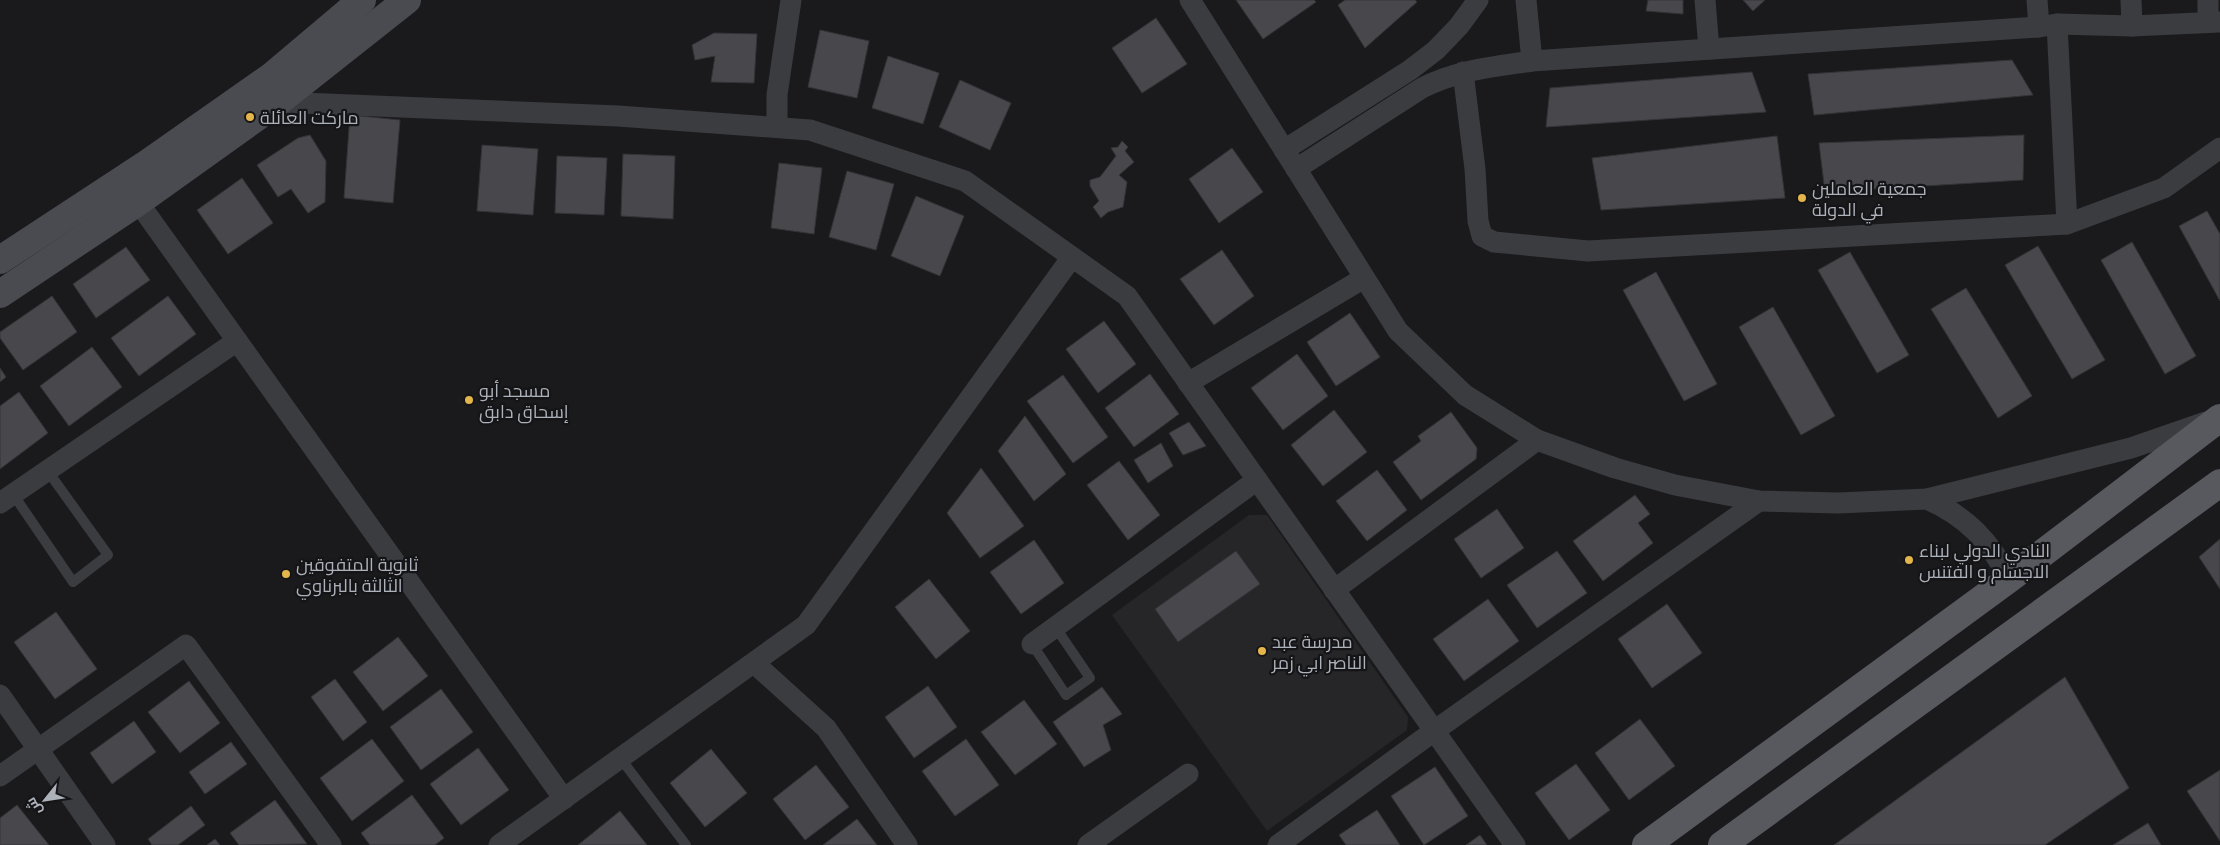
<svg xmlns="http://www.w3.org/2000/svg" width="2220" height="845" viewBox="0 0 2220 845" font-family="'PT Sans Narrow',Cairo,sans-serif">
  <rect width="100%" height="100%" fill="#1a1a1c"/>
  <path fill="#262629" d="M1249,515H1267L1408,717L1407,730L1267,831L1112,615Z"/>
  <g fill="#47474c" stroke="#343438">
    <path d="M1236,0H1314L1316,2L1263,39Z"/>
    <path d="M1345,0H1415L1417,2L1365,48L1338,5Z"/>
    <path d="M1648,0H1683V14L1646,11Z"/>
    <path d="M1743,0H1765L1753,11Z"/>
    <path d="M1156,18L1187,64L1142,93L1112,48Z"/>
    <path d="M820,30L869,41L857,98L808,87Z"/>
    <path d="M714,33L757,34L754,83L711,82L715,56L695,60L692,45Z"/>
    <path d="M888,56L939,73L923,124L872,108Z"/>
    <path d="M2012,60L2033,95L1814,115L1808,74Z"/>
    <path d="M1752,72L1766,112L1546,127L1550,88Z"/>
    <path d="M960,80L1011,103L990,150L939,127Z"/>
    <path d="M350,115L400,120L393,203L344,198Z"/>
    <path d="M310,135L326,161L325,202L308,213L291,189L278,197L257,165L298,138Z"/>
    <path d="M2024,135L2023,180L1825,192L1819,143Z"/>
    <path d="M1777,136L1785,198L1601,210L1592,158Z"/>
    <path d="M1122,141L1128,147L1125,151L1134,162L1119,175L1127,182L1123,207L1108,212L1101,218L1093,207L1099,201L1090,186V180L1100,177L1116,156L1111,148L1118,147Z"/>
    <path d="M482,145L538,149L533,215L477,211Z"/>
    <path d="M1232,148L1263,192L1219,223L1189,179Z"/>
    <path d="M623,154L675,156L673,219L621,216Z"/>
    <path d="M557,156L607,158L604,215L555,213Z"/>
    <path d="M779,163L822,168L814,234L771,228Z"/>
    <path d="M847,171L894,184L876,250L829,237Z"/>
    <path d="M242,178L273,223L228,254L197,210Z"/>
    <path d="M916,196L964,216L940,276L891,256Z"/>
    <path d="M2207,211L2220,234V301L2179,226Z"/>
    <path d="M2132,242L2196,356L2165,374L2101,260Z"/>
    <path d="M2038,246L2105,360L2072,379L2005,265Z"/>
    <path d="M126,247L150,280L96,318L73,284Z"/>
    <path d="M1222,250L1254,296L1214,325L1180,279Z"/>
    <path d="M1850,252L1909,355L1877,373L1818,270Z"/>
    <path d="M1656,272L1717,384L1684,401L1623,290Z"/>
    <path d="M1966,288L2032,396L1998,418L1931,309Z"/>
    <path d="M52,296L77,332L23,370L0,338V332Z"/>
    <path d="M168,296L196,334L139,376L111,338Z"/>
    <path d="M1773,307L1835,416L1801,435L1739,327Z"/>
    <path d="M1350,313L1380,357L1336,386L1307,342Z"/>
    <path d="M1104,321L1136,364L1098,393L1066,349Z"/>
    <path d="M92,347L122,387L69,426L40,386Z"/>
    <path d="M1297,354L1328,396L1283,430L1251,388Z"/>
    <path d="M0,368L6,377L0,382Z"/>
    <path d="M1150,374L1179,414L1134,447L1105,408Z"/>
    <path d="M1063,375L1108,437L1073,463L1027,401Z"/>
    <path d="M19,392L48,433L0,469V406Z"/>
    <path d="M1334,410L1367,452L1323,486L1291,445Z"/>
    <path d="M1451,412L1477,448L1476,459L1421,500L1393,462L1421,441L1418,436Z"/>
    <path d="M1025,416L1066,474L1034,501L998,451Z"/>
    <path d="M1189,422L1206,446L1183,455L1169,433Z"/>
    <path d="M1161,443L1173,466L1148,483L1134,460Z"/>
    <path d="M1119,461L1160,515L1128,540L1087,485Z"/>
    <path d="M981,468L1024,526L980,558L947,513Z"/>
    <path d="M1377,470L1407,510L1367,541L1336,501Z"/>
    <path d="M1635,495L1650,514L1638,523L1653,543L1603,581L1573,541Z"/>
    <path d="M1497,509L1524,548L1481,578L1454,539Z"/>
    <path d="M2220,539V589L2199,557Z"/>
    <path d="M1034,540L1064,583L1021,614L990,572Z"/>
    <path d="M1236,551L1260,584L1178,642L1155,609Z"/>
    <path d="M1557,551L1587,593L1537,628L1507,585Z"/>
    <path d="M929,579L970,631L936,659L895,607Z"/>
    <path d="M1488,599L1519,641L1464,681L1433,639Z"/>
    <path d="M1667,604L1702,653L1652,688L1618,639Z"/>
    <path d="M56,612L97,669L55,699L14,642Z"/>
    <path d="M398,637L428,676L383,711L353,672Z"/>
    <path d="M2065,677L2129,788L2045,845H1834Z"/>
    <path d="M335,679L367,722L343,741L311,697Z"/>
    <path d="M189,681L220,723L180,753L148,712Z"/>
    <path d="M928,686L957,727L914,758L885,717Z"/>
    <path d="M1102,687L1122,714L1103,725L1111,750L1084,767L1053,722Z"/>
    <path d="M441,689L473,732L421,770L390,727Z"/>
    <path d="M1024,700L1057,744L1015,775L981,732Z"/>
    <path d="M1640,719L1675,766L1629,800L1595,753Z"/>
    <path d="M134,721L156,752L112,784L90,753Z"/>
    <path d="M372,739L404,781L352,821L320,778Z"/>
    <path d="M966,739L999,785L955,816L922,771Z"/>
    <path d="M231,742L247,764L205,794L189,772Z"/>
    <path d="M478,748L509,790L461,825L430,784Z"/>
    <path d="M711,749L747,793L705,827L670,783Z"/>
    <path d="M1576,764L1610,810L1569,840L1535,793Z"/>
    <path d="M816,765L849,807L805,840L773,799Z"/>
    <path d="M1435,767L1468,816L1424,845L1391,796Z"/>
    <path d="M2220,770V841L2187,791Z"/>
    <path d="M412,795L444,838L435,845H370L361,833Z"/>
    <path d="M275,800L307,844L239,845L230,833Z"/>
    <path d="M17,805L49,845H0V818Z"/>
    <path d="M191,806L205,825L178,845H152L148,839Z"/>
    <path d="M1377,810L1400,845H1346L1339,835Z"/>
    <path d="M620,811L647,845H578Z"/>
    <path d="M857,819L877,845H823Z"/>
    <path d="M2148,823L2161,845H2113Z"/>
    <path d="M1480,835L1487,845H1466Z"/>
    <path d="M215,839L220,845H207Z"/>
  </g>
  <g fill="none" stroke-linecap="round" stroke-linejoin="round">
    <g stroke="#3b3c40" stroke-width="10">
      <path d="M13,494L73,582L108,555L47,470"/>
      <path d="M1032,644L1066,695L1090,678L1056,628"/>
      <path d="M621,759L686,845"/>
    </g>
    <g stroke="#3b3c40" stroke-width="21">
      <path d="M1190,0L1398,331L1465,395L1537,440L1615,468L1675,485L1759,501L1838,503L1927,499L2131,448L2206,422"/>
      <path d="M1526,0L1532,61"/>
      <path d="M1705,0L1709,49"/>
      <path d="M2037,0L2039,27"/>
      <path d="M2131,0L2132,26"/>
      <path d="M2208,0V22"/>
      <path d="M2057,24L2067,224"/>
      <path d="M1463,72L1475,169L1478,221L1482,236L1494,242L1588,251L2067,224L2164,188L2220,148"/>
      <path d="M278,102L618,116L810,130L965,181L1127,296L1515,845"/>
      <path d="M777,127V95L791,0"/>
      <path d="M1284,150L1410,70L1436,50L1459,26L1478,0"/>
      <path d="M1296,169L1422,88C1457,70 1493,67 1532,61L2039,27L2057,24L2132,26L2220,22"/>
      <path d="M138,202L564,799"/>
      <path d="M1188,383L1364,278"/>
      <path d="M1927,499C1966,516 1991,542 2009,579"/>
      <path d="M0,503L237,341"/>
      <path d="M1334,590L1537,440"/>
      <path d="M1032,644L1257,480"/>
      <path d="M754,663L826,728L907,845"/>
      <path d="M0,695L105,845"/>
      <path d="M0,776L186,645L331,845"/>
      <path d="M499,845L806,625L1072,257"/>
      <path d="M1088,845L1188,774"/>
      <path d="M1278,845L1434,731L1759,501"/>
    </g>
    <g stroke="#494b50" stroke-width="28">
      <path d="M0,260L148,163L272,76L362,0"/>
      <path d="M0,294L138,202L278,102L407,0"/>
    </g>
    <g stroke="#57595f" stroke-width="28">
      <path d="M1646,845L2009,579L2220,418"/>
      <path d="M1722,845L2220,483"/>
    </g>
  </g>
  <g fill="#e3b54b" stroke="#151517" stroke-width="2">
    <circle cx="250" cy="117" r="5"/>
    <circle cx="1802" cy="198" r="5"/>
    <circle cx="469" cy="400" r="5"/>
    <circle cx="1909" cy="560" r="5"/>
    <circle cx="286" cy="574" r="5"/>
    <circle cx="1262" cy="651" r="5"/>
  </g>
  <g text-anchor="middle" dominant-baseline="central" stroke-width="4.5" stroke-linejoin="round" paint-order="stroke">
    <g font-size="18" fill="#adb1ba" stroke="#151517" text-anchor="start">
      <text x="260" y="117">ماركت العائلة</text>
      <text x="1812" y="188">جمعية العاملين<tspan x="1812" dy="21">في الدولة</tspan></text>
      <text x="479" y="390">مسجد أبو<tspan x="479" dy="21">إسحاق دابق</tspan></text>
      <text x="1919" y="550">النادي الدولي لبناء<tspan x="1919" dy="21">الاجسام و الفتنس</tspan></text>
      <text x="296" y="564">ثانوية المتفوقين<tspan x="296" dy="21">الثالثة بالبرناوي</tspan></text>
      <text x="1272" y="641">مدرسة عبد<tspan x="1272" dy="21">الناصر ابي زمر</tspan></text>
    </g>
  </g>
  <g transform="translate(45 800) rotate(240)" stroke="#151517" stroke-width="4" paint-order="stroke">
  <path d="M0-4L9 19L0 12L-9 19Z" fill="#adb1ba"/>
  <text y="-8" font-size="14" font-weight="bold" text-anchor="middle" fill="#adb1ba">ش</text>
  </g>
</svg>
